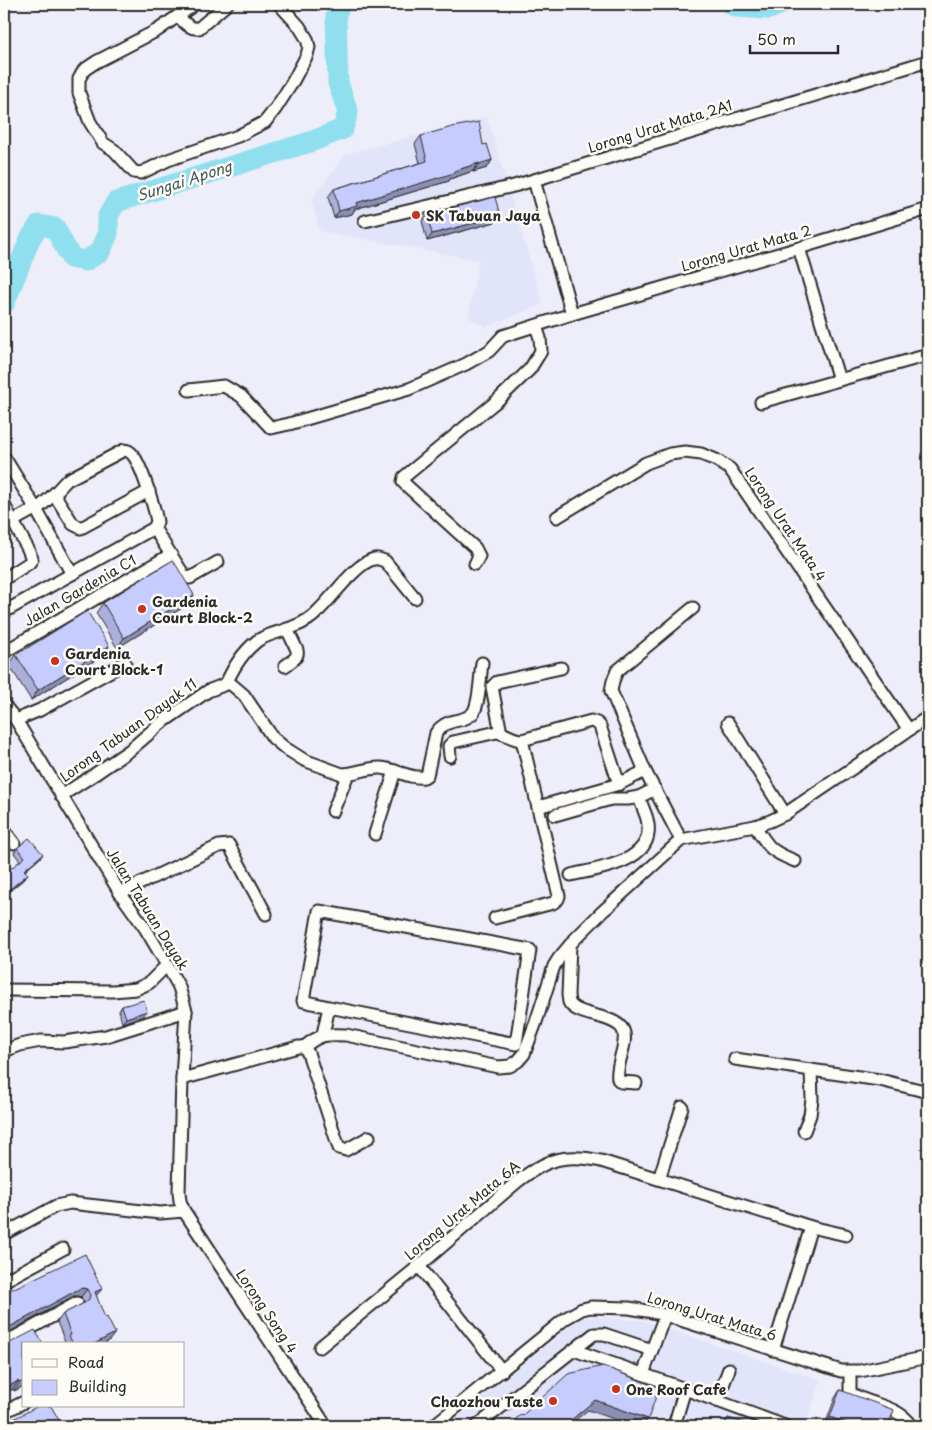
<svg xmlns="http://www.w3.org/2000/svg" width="932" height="1430" viewBox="0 0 932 1430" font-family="'Playpen Sans',sans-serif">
  <rect width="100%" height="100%" fill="#edeef9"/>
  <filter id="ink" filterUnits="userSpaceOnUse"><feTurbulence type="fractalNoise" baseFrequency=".02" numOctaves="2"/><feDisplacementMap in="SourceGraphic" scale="10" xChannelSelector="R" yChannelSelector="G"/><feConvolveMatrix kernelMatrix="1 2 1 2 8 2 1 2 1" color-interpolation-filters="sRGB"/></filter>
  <g filter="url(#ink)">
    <g fill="#e2e4fa">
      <path d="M487,117L543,304L485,327L468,317L479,260L320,231L311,200L346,154Z"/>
      <path d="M583,1316L644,1321L821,1380L806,1425L808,1426H446Z"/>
    </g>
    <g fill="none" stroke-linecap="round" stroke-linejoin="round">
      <g stroke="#90dfee" stroke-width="21">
        <path d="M731,4L737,7L769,9L781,4"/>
        <path d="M4,304L30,239L39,225L55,228L71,258L85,261L100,252L108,234V216L116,202L313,141L343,129L348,112L338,83L336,15L340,4"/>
      </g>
      <g stroke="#2b2b2b" stroke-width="15">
        <g id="minor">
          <path d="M195,4L158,30L96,62L84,70L79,79V93L90,122L103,143L114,150L134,172L141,173L168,160L238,136L265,122L276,108L292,83L307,55L309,47L307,39L299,26L279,4"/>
          <path d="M178,16C184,22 190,30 199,28L227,4"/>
          <path d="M365,221L514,186L534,180"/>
          <path d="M799,248L839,380L928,355"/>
          <path d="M572,314L534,180L928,61"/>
          <path d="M189,390L224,386L241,396L271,428L289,424L409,389L466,364L489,351L503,336L572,314L799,248L928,209"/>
          <path d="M761,402L839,380"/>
          <path d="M4,457L36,509L72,574"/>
          <path d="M54,494L73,524L81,528L149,491"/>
          <path d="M4,505L28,549L32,559L29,563L4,579"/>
          <path d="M557,517L646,463L670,454L685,452L701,454L716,460L730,469L909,730"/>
          <path d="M4,526L42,505L54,494L67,480L124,450C128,451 128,450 131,453C140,460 155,509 157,522L154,528L4,612"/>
          <path d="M154,528L185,577L190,578L218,562"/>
          <path d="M475,564L479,556L475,548L406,485L403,482L404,477L498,400L530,369L541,351L540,338L536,326"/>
          <path d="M4,652L170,555"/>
          <path d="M285,666C291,661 299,658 297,650L287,629"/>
          <path d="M226,684C233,668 243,652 257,641C267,634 281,632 293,627C301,624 312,618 318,611C332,598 356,563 374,559C378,558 381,560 385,561L415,598"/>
          <path d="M4,705L16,720L120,893L145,928L167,965L179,987L186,1011L182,1079L179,1192L180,1201L184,1211L326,1426"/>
          <path d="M16,720L40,710L125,663"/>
          <path d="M728,723L785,814"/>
          <path d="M501,733L492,687L497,682L561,668"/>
          <path d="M450,756L449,746L453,742L497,732C506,733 512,740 522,740L591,721L597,723L600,726L619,784"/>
          <path d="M61,796L95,774L130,750L160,724L208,691L226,684H231L244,695L273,738L285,748L304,760L342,774C356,774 368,767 381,768C396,769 409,779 424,777L427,775L428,771L436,733C442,724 449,722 459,720C464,719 469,717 473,713C480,703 480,676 482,663"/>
          <path d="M538,807L619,784L645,771"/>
          <path d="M333,811L348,774"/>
          <path d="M555,815L611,799H628L639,797"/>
          <path d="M755,826C769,848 770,851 795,861"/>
          <path d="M4,830L14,843"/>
          <path d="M375,834L395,771"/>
          <path d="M681,840L645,771L611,691L613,681L617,671L693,608"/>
          <path d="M571,875C600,868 658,862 647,819C645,812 641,804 639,797L655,789"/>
          <path d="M120,893L219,846L229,845L266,914"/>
          <path d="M495,918L553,903L558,899L559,896L522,740"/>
          <path d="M570,945L568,995C568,995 569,1002 569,1002C575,1017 615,1014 623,1030C629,1043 615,1064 618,1079L621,1082L636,1083"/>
          <path d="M4,990L113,991L136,989L149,983L167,965"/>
          <path d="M323,1034L329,1007L516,1044L530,950L319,911L303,1001L329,1007"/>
          <path d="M304,1047C320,1034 326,1034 346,1035L498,1067L510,1066L518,1061L524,1054L536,1022L554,966L559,958L575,939L601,913L681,840L755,826L770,821L785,814L928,717"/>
          <path d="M4,1051L20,1045L41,1041L64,1042L106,1036L186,1011"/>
          <path d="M735,1059L880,1080L928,1092"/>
          <path d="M182,1079L298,1047H304L308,1053L339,1148L346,1150L369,1137"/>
          <path d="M804,1131L810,1115L812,1099L811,1070"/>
          <path d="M659,1179L682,1107"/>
          <path d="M4,1234L56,1206L70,1203L160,1213L184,1211"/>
          <path d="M419,1266L502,1371"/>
          <path d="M4,1281L63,1249"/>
          <path d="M4,1343L77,1303"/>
          <path d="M320,1347L419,1266L518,1181C547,1159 565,1153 601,1161L811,1227L846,1235"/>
          <path d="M574,1350L685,1389L785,1426"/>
          <path d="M773,1350L811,1227"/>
          <path d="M850,1372V1391L852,1394C873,1406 897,1405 912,1426"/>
          <path d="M643,1374L665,1315"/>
          <path d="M717,1401L729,1369"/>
          <path d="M4,1412L24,1402"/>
          <path d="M433,1426L566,1318L582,1309L591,1307L629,1308L647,1311L665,1315L841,1371H860L928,1357"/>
          <path d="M477,1426L594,1334H604L652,1350"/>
          <path d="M674,1426L685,1389"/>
        </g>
      </g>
      <use href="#minor" stroke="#fdfcf7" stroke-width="11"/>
    </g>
    <g fill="#abafda" stroke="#2b2b2b">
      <path d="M421,136L483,145L492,160L487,168L473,172V171L450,179L449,181L355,209L352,214L334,218L328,197L334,189L420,163L415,144Z"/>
      <path d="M427,214L500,216L495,222L427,241L422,221Z"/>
      <path d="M194,595L187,605L117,648L96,613L103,603Z"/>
      <path d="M109,646L102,656L31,700L9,665L16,655Z"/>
      <path d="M17,848L43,854L39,859L25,871L24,879L6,894L4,891V874L20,861L14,853Z"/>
      <path d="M122,1006L144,1016L122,1023L119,1011Z"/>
      <path d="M85,1254L109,1341L103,1344H64L65,1342L57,1322L63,1314L84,1303L81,1297L78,1296H73Z"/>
      <path d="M4,1340L6,1342L10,1343L24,1344V1386L14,1391L13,1389L4,1394Z"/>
      <path d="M840,1390L888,1426L825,1425L835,1398Z"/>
      <path d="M728,1418L753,1426H722Z"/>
    </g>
    <g fill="#8b8fb2" stroke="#2b2b2b">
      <path d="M492,160L487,168L473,172L479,164Z"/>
      <path d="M479,163L473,171L450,179L449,181L355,209L352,214L334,218L339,211L356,203Z"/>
      <path d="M500,216L495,222L427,241L432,234Z"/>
      <path d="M194,595L187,605L117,648L124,638Z"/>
      <path d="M109,646L102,656L31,700L38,690Z"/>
      <path d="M43,854L39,859L20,875L24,870Z"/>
      <path d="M28,874L24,879L6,894L10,889Z"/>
      <path d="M147,1011L144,1016L122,1023L126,1018Z"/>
      <path d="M83,1288L87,1289L81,1297L78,1296H73L4,1335V1331L6,1329L79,1289Z"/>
      <path d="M102,1289L96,1296L95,1292Z"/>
      <path d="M115,1333L109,1341L103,1344H94Z"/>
      <path d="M18,1381L13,1389L4,1394V1389Z"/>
      <path d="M24,1381V1386L14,1391L19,1383Z"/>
      <path d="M595,1400L648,1419L643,1426H634L588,1410L568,1426H564Z"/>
      <path d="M830,1417L855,1426H829L825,1425Z"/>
    </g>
    <g fill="#c7ccfe" stroke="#2b2b2b">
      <path d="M479,122L483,145L487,144L492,160L479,164V163L454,171V173L356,203L357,206L339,211L334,189L427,161L421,136L452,127Z"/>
      <path d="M495,197L500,216L432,234L427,214Z"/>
      <path d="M173,560L194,595L124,638L103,603Z"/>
      <path d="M87,611L109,646L38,690L16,655Z"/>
      <path d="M29,838L43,854L24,870L28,874L10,889L4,882V874L25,857L17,848Z"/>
      <path d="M144,1000L147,1011L126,1018L122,1006Z"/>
      <path d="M85,1254L102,1289L95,1292L105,1318L107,1317L115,1333L94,1344H73L69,1336L71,1335L63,1314L86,1302L89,1299L90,1295L87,1289L83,1288L79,1289L6,1329L4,1331V1293Z"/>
      <path d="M35,1330L43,1344H24V1381L19,1383L18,1381L4,1389V1340L6,1342L10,1343Z"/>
      <path d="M603,1366L659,1388L648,1419L595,1400L564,1426H507L522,1414L523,1415L568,1374Z"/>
      <path d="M840,1390L894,1410L888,1426H855L830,1417Z"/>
      <path d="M38,1406H51L61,1424L56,1426H4V1424Z"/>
      <path d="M728,1418L753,1426H724Z"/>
    </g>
  </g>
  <g fill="#c8321e" stroke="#fdfcf7" stroke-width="2">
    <circle cx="416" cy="215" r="5"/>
    <circle cx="142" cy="609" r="5"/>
    <circle cx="55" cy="661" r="5"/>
    <circle cx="616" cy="1389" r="5"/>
    <circle cx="553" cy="1401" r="5"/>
  </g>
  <g text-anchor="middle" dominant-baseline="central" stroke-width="5" stroke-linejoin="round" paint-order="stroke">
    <g font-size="14" fill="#2b2b2b" stroke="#fdfcf7">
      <text transform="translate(660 126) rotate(-17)">Lorong Urat Mata 2A1</text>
      <text transform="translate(746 248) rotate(-16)">Lorong Urat Mata 2</text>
      <text transform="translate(786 524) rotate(56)">Lorong Urat Mata 4</text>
      <text transform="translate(80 590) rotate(-30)">Jalan Gardenia C1</text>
      <text transform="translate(128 730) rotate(-36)">Lorong Tabuan Dayak 11</text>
      <text transform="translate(148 909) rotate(58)">Jalan Tabuan Dayak</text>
      <text transform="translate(462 1210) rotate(-40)">Lorong Urat Mata 6A</text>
      <text transform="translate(267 1311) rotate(56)">Lorong Song 4</text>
      <text transform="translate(712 1316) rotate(17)">Lorong Urat Mata 6</text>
    </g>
    <g font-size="14" font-weight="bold" fill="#2b2b2b" stroke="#fdfcf7" text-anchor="start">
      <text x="426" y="215">SK Tabuan Jaya</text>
      <text x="152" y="601">Gardenia<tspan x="152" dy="16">Court Block-2</tspan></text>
      <text x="65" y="653">Gardenia<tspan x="65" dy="16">Court Block-1</tspan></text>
      <text x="626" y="1389">One Roof Cafe</text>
      <text x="543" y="1401" text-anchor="end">Chaozhou Taste</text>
    </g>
    <g font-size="15" font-style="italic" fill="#44585c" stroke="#fdfcf7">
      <text transform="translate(184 180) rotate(-18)">Sungai Apong</text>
    </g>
  </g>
  <rect width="932" height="1430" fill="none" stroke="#fdfcf7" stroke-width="20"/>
  <rect x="10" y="10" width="912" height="1410" fill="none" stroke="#2b2b2b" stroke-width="2" filter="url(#ink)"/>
  <rect x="22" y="1342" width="162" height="65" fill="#fdfcf7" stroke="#a9a8a5"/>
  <rect x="32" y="1359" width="25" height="8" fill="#fdfcf7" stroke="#a9a8a5"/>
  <text x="68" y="1368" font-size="15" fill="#2b2b2b">Road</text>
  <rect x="32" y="1380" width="25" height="15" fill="#c7ccfe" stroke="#a9a8a5"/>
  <text x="68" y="1392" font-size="15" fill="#2b2b2b">Building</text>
  <path d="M750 45v8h88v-8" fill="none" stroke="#2b2b2b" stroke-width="2.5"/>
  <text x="757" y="45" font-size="15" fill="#2b2b2b" stroke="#fdfcf7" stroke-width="4" paint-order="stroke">50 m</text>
</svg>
